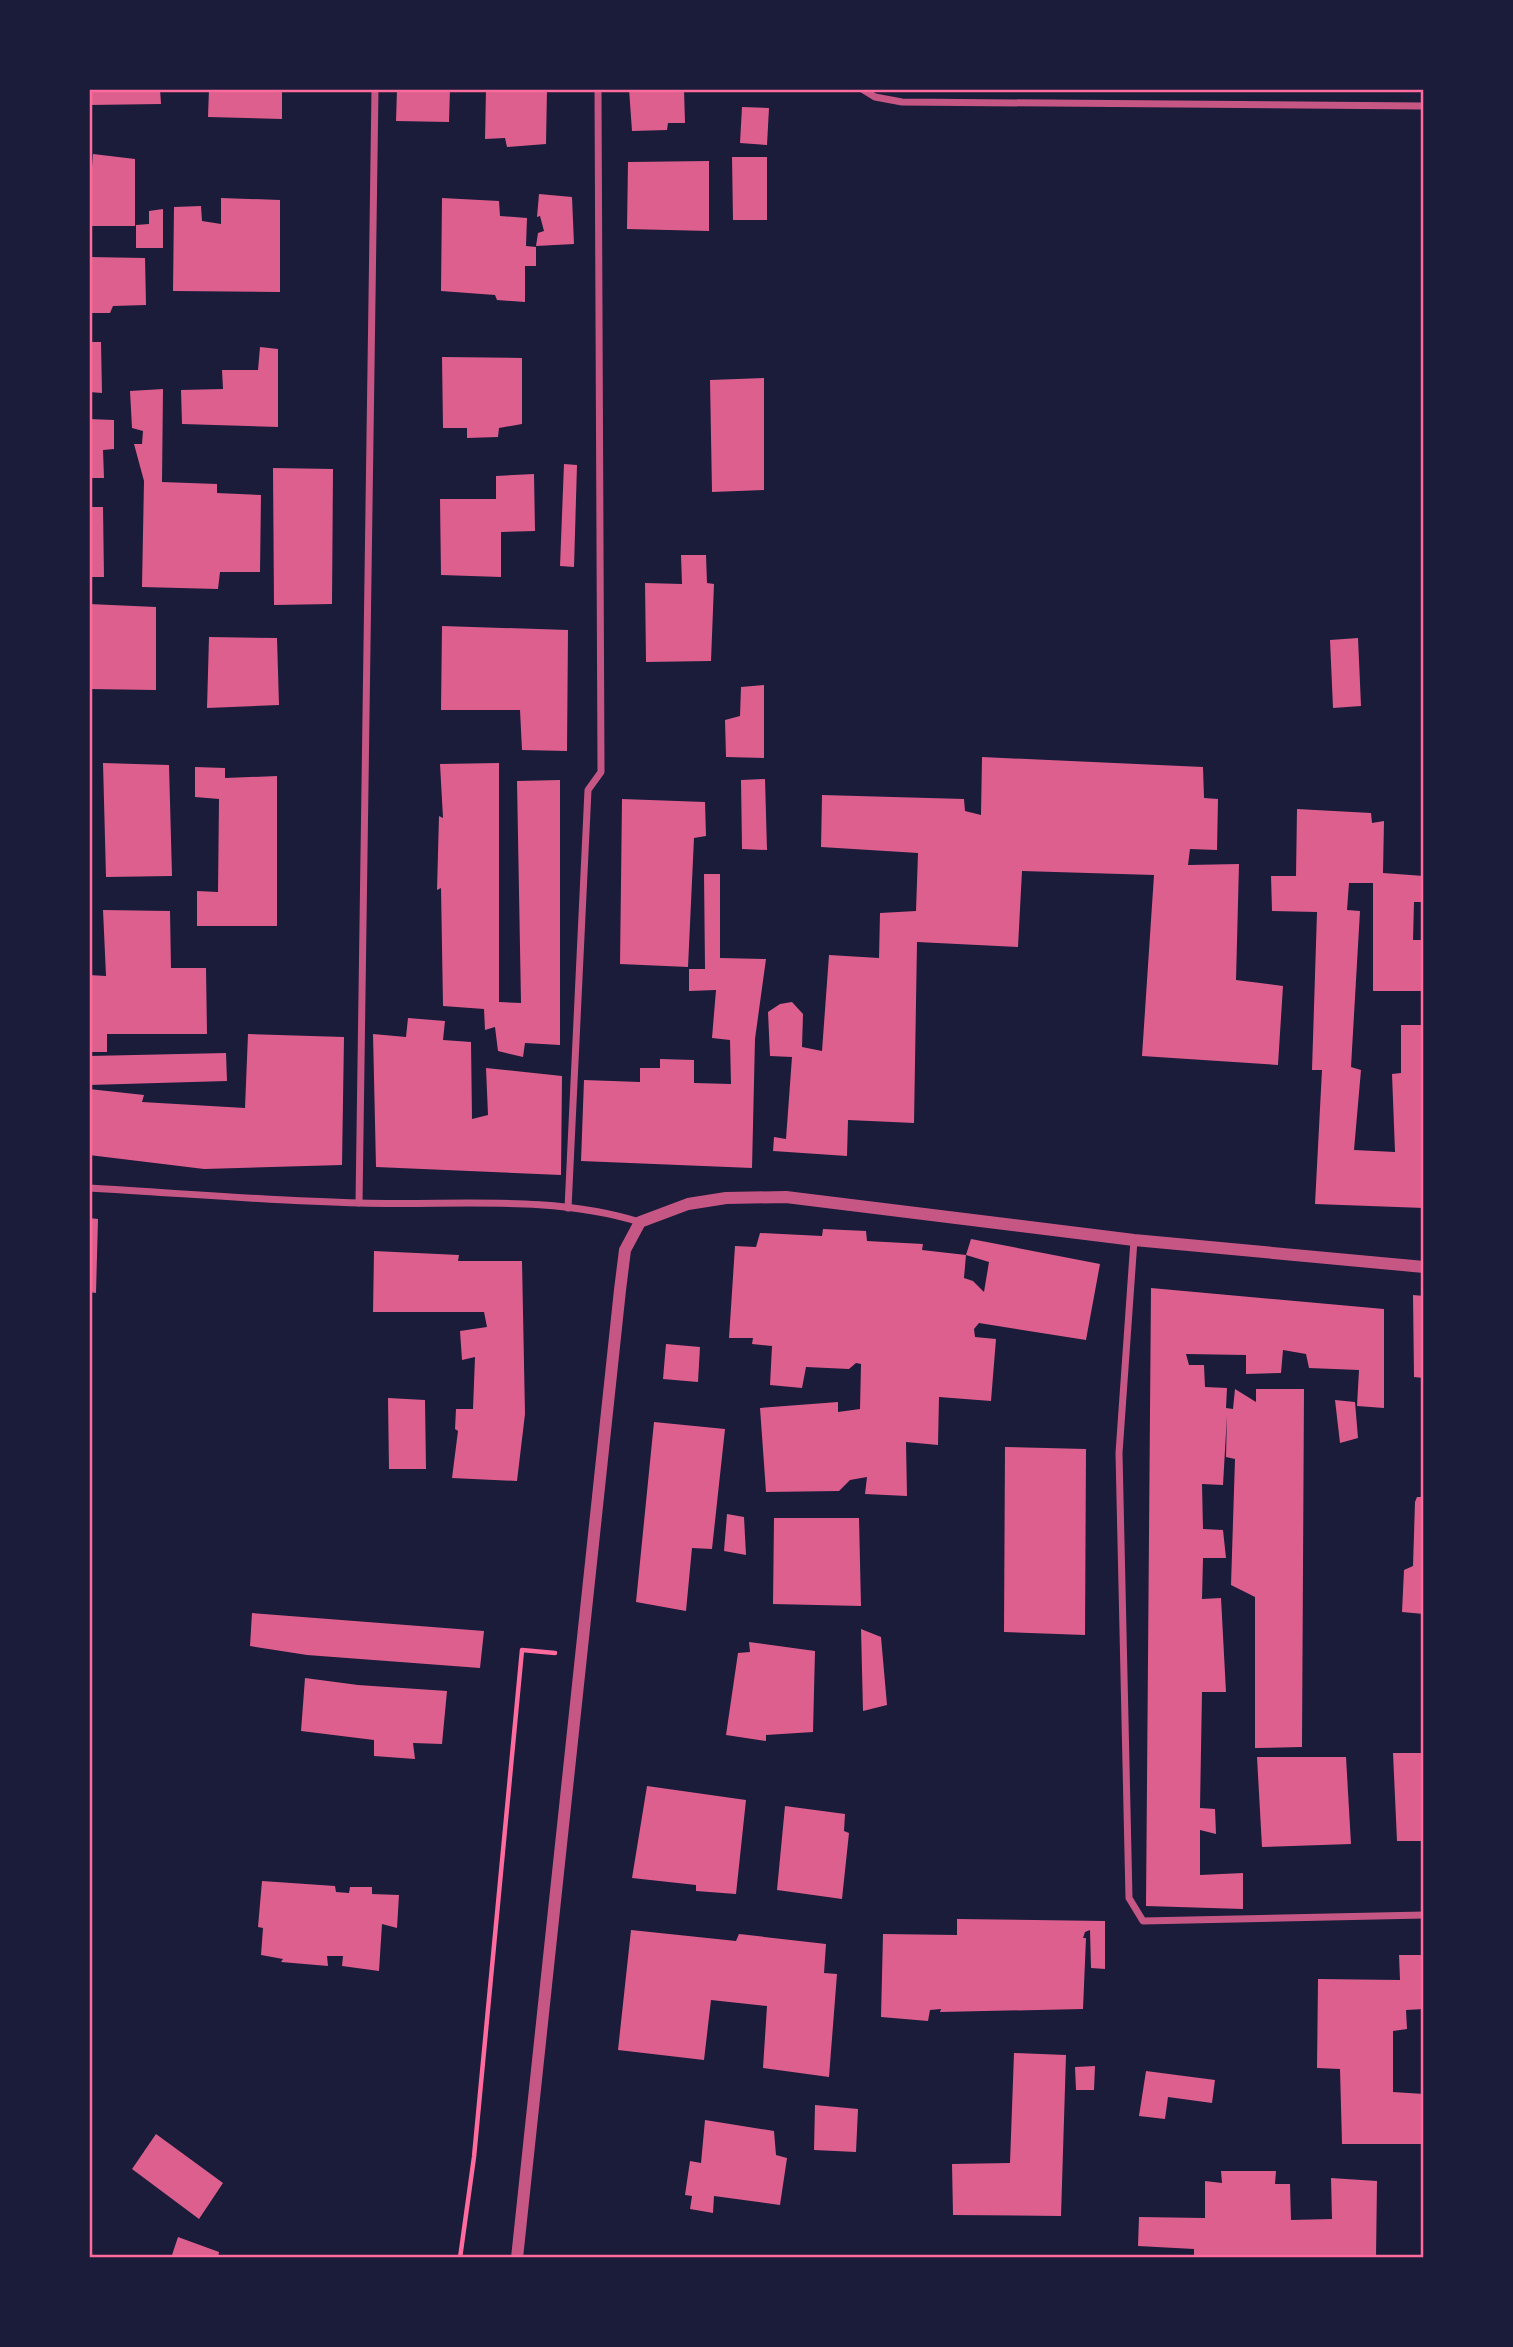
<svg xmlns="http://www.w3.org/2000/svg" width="1513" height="2347" viewBox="0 0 1513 2347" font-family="Jost,sans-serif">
  <rect width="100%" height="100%" fill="#1b1b3a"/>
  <g fill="#dd5f8e">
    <path d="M89,89H160L161,104L89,105Z"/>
    <path d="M209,89H282V119L208,117Z"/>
    <path d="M397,89H450L449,122L396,121Z"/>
    <path d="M486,89H547L546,144L507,147L505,138L485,139Z"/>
    <path d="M629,89H684L685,123H668L667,130L632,131Z"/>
    <path d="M742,107L769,108L767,145L740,143Z"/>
    <path d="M93,154L135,159V226H89V167H92Z"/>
    <path d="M732,157H767V220H733Z"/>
    <path d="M709,161V231L627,229L628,162Z"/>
    <path d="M539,194L572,197L574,244L536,246L538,233L544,231L540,216L537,217Z"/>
    <path d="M221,198L280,200V292L173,291L174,207L201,206L202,221L221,224Z"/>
    <path d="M442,198L499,201L500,216L527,218L526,246L536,247V266H525V302L497,300L495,295L441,291Z"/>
    <path d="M163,209V248H136V225L149,224V211Z"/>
    <path d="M89,257L145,258L146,305L113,306L110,313H89Z"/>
    <path d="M89,342H101L102,393L89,392Z"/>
    <path d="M260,347L278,349V427L182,424L181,390L223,389L222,370H258Z"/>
    <path d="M442,357L522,358V424L499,428L498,437L467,438V428H443Z"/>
    <path d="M764,378V490L712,492L710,380Z"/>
    <path d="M163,389L162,482L217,484V493L261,495L260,572H220L218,589L142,587L144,481L134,444H142L143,431L132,428L130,391Z"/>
    <path d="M89,419L114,420V449L103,450L104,478H89Z"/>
    <path d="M564,464L577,465L574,567L560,566Z"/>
    <path d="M273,468L333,469L332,604L274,605Z"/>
    <path d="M534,474L535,531L501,532V577L441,575L440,499H496V476Z"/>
    <path d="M89,507H103L104,577H89Z"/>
    <path d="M681,555H706L707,583L714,584L711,661L646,662L645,583L682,584Z"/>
    <path d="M89,604L156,607V690L89,689Z"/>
    <path d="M442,626L568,630L567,751L522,750L520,710H441Z"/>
    <path d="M209,637L277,638L279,705L207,708Z"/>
    <path d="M1358,638L1361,706L1333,708L1330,640Z"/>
    <path d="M764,685V758L726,757L725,720L740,716L741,687Z"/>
    <path d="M982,757L1203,767L1204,798L1218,799L1217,850L1190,849L1188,865L1239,864L1236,980L1283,986L1278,1065L1142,1056L1154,875L1022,871L1018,947L917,942L914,1123L848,1120L847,1156L773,1151L774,1137L786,1139L792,1057L770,1056L768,1012L780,1004L792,1002L803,1014L802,1047L822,1051L829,955L879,958L880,913L916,911L918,853L821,847L822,795L964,799L965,811L981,815Z"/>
    <path d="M103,763L169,765L172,876L106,877Z"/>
    <path d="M499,763V1002L521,1003L517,781L560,780V1045L525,1043L523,1057L498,1051L495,1027L485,1030L484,1009L443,1006L441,888L437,890L439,816L443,818L440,764Z"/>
    <path d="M195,767L225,768V778L277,776V926H197V891L218,892L219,799L195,797Z"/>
    <path d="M765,779L767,850L742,849L741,780Z"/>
    <path d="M622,799L705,802L706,836L694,838L688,967L620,964Z"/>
    <path d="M1297,809L1371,813L1372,823L1384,821L1383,873L1424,876V902H1414L1413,940H1424V991H1373V883H1349L1347,910L1360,911L1351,1067L1361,1070L1354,1150L1395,1152L1392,1074L1401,1073V1025H1424V1208L1315,1204L1322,1070H1312L1317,912L1272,911L1271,876H1296Z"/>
    <path d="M704,874H720V958L766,959L755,1039L752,1168L581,1161L584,1080L640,1082V1068H660V1059L694,1060V1083L731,1084L730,1040L712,1038L716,990L689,991V969H705Z"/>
    <path d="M103,910L170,911L171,968H206L207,1034H107V1052H92L89,975L106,976Z"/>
    <path d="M408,1018L445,1021L443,1040L471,1042L472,1119L488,1115L486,1068L562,1076L561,1175L376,1167L373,1034L406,1037Z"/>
    <path d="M248,1034L344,1037L342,1165L204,1169L89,1155V1089L144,1095L142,1102L245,1108Z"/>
    <path d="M226,1053L227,1081L89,1085V1056Z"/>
    <path d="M89,1218L98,1219L96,1293L89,1292Z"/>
    <path d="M823,1229L866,1231L867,1241L923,1244L922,1250L966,1255L964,1278L973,1281L984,1292L989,1262L966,1255L971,1239L1100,1264L1086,1340L979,1323L974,1329L975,1337L996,1339L991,1401L939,1397L938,1445L906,1442L907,1496L865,1494L867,1477L850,1480L839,1491L766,1492L760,1408L838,1402V1412L860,1409L861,1364L856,1363L849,1369L806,1367L802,1388L770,1385L772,1346L752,1344L753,1338H729L735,1246L756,1247L760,1233L822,1236Z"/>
    <path d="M374,1251L459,1255L458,1261H522L525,1414L517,1481L452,1478L458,1431L455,1429L456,1409H473L475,1357L462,1360L460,1331L487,1327L484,1312H373Z"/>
    <path d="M1151,1288L1384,1309V1408L1357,1406L1359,1370L1309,1368L1306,1354L1283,1350L1281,1373L1246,1374V1355L1186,1354L1189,1365H1204L1205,1387L1227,1388L1226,1408L1233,1409L1235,1389L1256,1402V1389H1304L1302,1747L1255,1748V1597L1231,1585L1235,1459L1226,1457L1227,1415L1223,1485L1202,1484L1203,1529L1223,1530L1226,1558H1203L1202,1599L1221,1598L1226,1692H1202L1200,1808L1215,1809L1216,1834L1200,1830V1875L1243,1873V1909L1146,1906Z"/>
    <path d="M1413,1295L1424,1296V1378L1414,1377Z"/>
    <path d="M666,1344L700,1347L698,1382L663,1379Z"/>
    <path d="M388,1398L425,1400L426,1469H389Z"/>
    <path d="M1335,1400L1355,1402L1358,1438L1340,1443Z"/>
    <path d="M654,1422L725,1429L712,1549L692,1548L686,1611L636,1602Z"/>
    <path d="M1005,1447L1086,1449L1085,1635L1004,1632Z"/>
    <path d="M1417,1497H1424V1614L1402,1612L1404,1570L1413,1566L1415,1502Z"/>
    <path d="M727,1514L744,1517L746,1555L724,1551Z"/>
    <path d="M774,1518H859L861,1606L773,1604Z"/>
    <path d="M252,1613L484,1631L480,1668L307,1655L250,1646Z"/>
    <path d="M861,1629L881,1637L887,1705L863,1711Z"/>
    <path d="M749,1642L815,1651L813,1732L766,1735V1741L726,1735L738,1653L750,1652Z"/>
    <path d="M305,1678L358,1685L447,1691L442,1744L413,1743L415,1759L374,1756V1740L301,1731Z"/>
    <path d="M1393,1753H1424V1841H1397Z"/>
    <path d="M1257,1757H1346L1351,1844L1262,1847Z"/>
    <path d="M647,1786L746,1800L736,1894L696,1891V1885L632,1878Z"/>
    <path d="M785,1806L845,1814L844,1831L849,1833L842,1899L777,1890Z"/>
    <path d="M262,1881L335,1886L336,1892L349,1893L350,1887H372V1894L399,1895L397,1928L382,1924L379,1971L342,1966L343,1956H327L328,1966L281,1962L283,1959L261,1955L263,1928L258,1927Z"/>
    <path d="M957,1919L1105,1921V1969L1091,1968L1090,1930L1085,1932L1083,1938H1086L1083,2009L940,2012L941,2009L930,2010L928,2021L881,2017L883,1934L957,1935Z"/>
    <path d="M631,1930L736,1941L739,1934L826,1944L824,1973L837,1974L829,2077L763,2068L767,2006L711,2000L704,2060L618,2050Z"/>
    <path d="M1399,1955H1424V2009L1406,2010L1407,2029L1393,2031V2092L1424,2094V2144H1342L1340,2069L1317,2068L1318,1979L1400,1980Z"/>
    <path d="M1014,2053L1066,2055L1061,2216L953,2215L952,2164L1010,2163Z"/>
    <path d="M1095,2066L1094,2090H1076L1075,2067Z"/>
    <path d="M1146,2071L1215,2080L1212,2103L1168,2097L1165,2119L1139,2116Z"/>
    <path d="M815,2105L858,2109L856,2152L814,2150Z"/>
    <path d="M705,2120L774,2131L776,2155L787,2158L780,2205L714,2196L713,2213L690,2209L692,2196L685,2195L690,2161L701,2163Z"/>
    <path d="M156,2134L223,2183L199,2219L132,2169Z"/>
    <path d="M1221,2171H1276L1275,2184H1290L1291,2220L1332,2219L1331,2178L1377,2181L1376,2258H1194V2249L1138,2246L1139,2217L1205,2218V2181L1222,2183Z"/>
    <path d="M178,2237L219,2252L218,2258H171Z"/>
  </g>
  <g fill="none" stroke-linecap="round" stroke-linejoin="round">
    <path stroke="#ff6b9d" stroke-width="4.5" d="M460,2258L474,2157L522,1650L555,1653"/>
    <g stroke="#c65784" stroke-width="7">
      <path d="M862,89L875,97L902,102L1424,106"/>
      <path d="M89,1188C179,1193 270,1201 360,1203C453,1206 550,1194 640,1222"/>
      <path d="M359,1203L375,89"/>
      <path d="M568,1208L588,790L601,772L598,89"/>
      <path d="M1134,1240L1119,1453L1129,1898L1143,1921L1424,1915"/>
    </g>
    <path stroke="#c65784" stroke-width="12" d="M517,2258L620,1290L625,1250L640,1222L688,1204L726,1198L786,1197L1134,1240L1424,1267"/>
  </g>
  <rect width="1513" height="2347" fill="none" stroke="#1b1b3a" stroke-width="182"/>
  <rect x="91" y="91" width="1331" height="2165" fill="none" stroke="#ff6b9d" stroke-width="2.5"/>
</svg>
